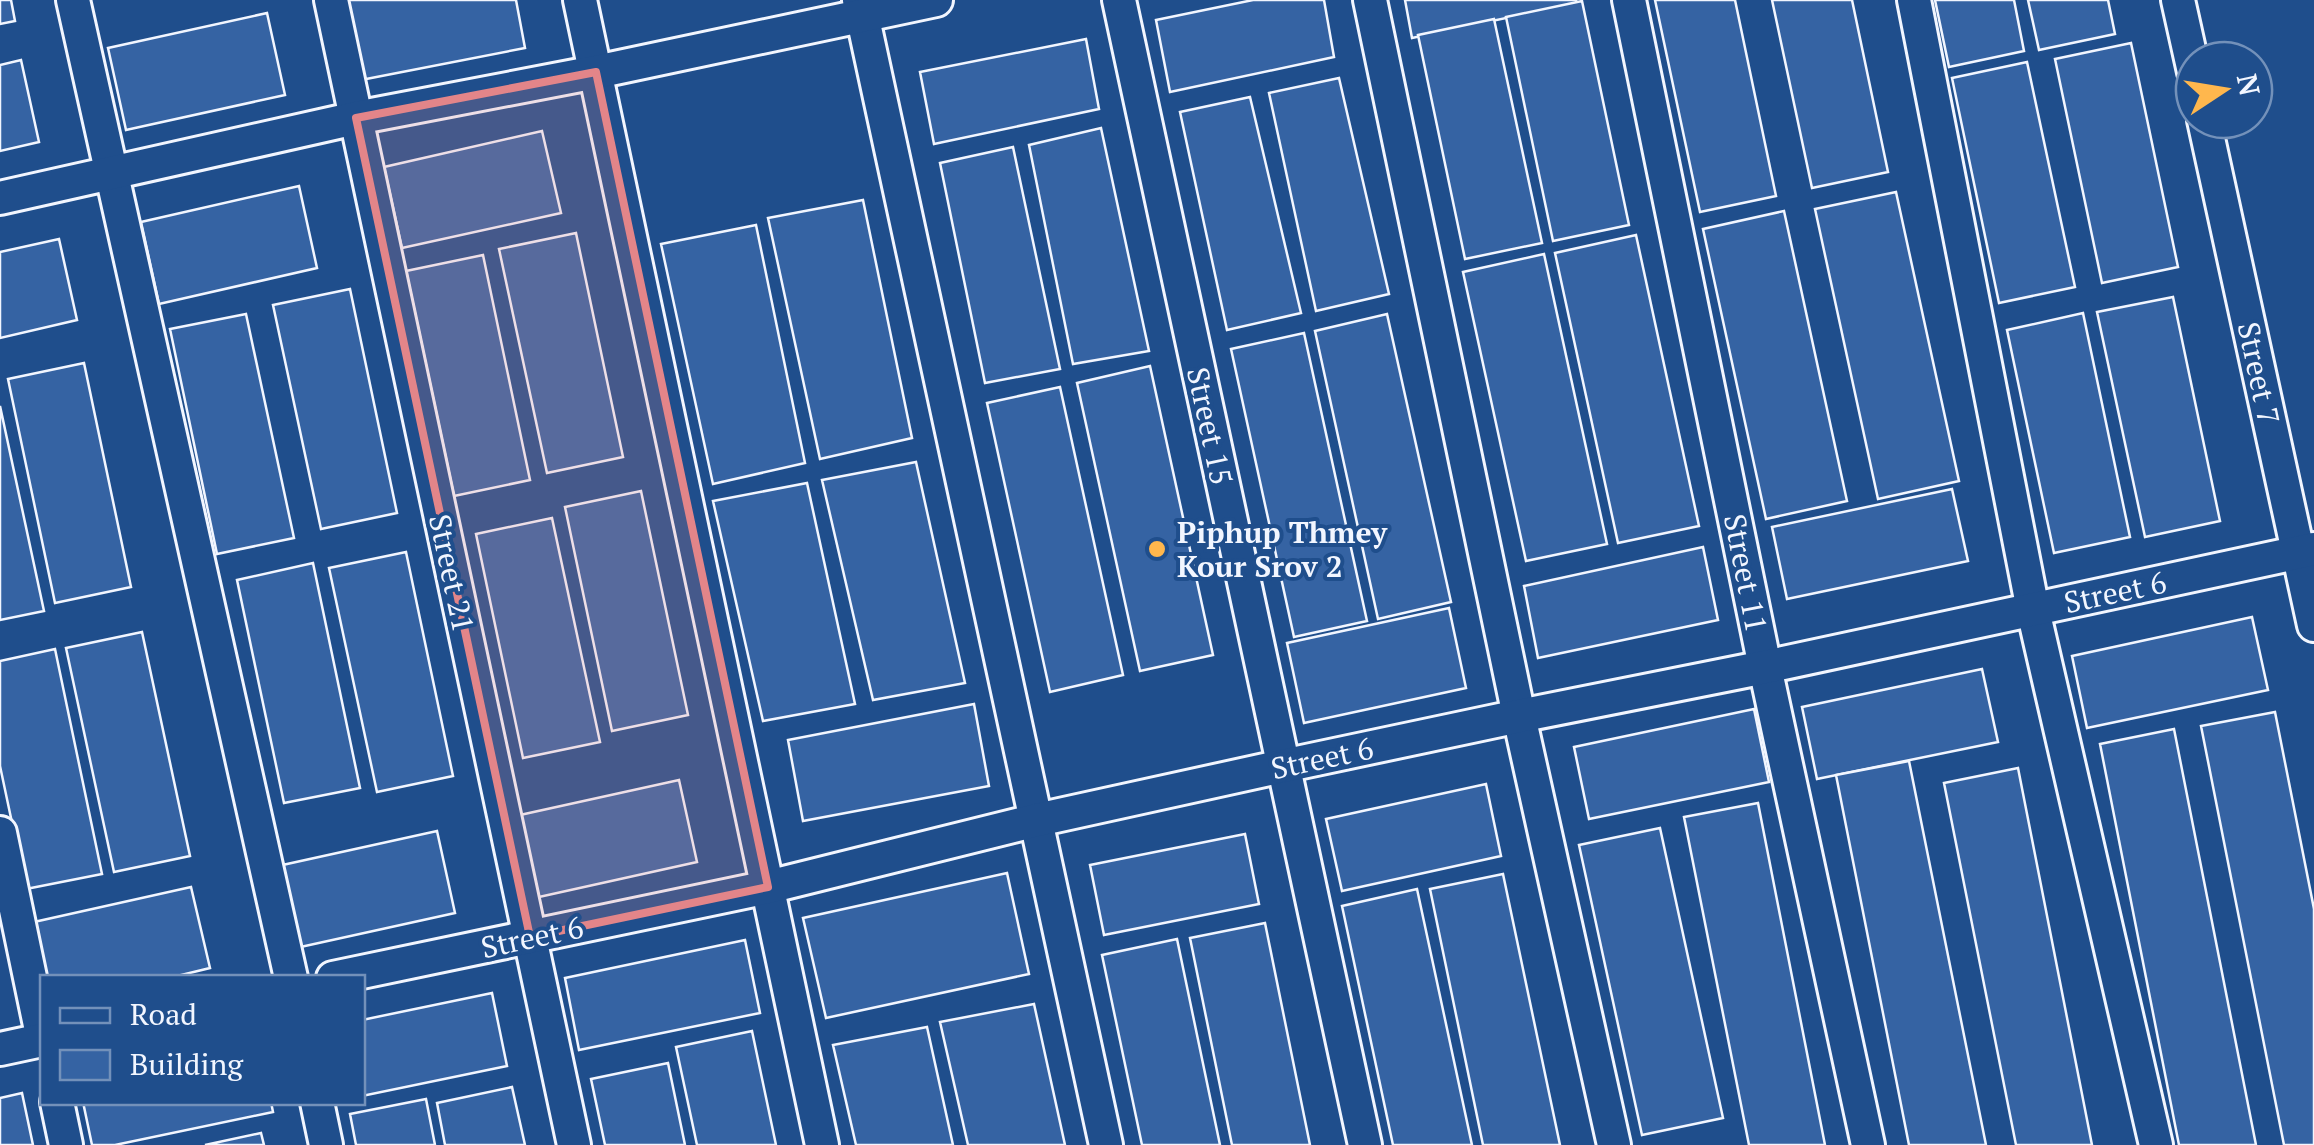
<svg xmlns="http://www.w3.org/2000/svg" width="2314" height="1145" viewBox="0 0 2314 1145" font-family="'PT Serif',serif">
  <rect width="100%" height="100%" fill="#1f4e8c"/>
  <g fill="#3563a3" stroke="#f2f6ff" stroke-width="2.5">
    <path d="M0,0H11L15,21L0,24Z"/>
    <path d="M345,0H516L525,48L361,80Z"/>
    <path d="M1253,0H1324L1334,57L1170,92L1156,20Z"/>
    <path d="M1405,0H1576L1577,3L1412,38Z"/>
    <path d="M1655,0H1735L1776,196L1700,212Z"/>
    <path d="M1772,0H1852L1888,172L1812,188Z"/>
    <path d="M1935,0H2014L2024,51L1949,67Z"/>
    <path d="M2028,0H2108L2115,34L2039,50Z"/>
    <path d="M1582,1L1629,225L1553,241L1506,17Z"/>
    <path d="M267,13L285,95L126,130L108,48Z"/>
    <path d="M1494,19L1542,243L1465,259L1418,35Z"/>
    <path d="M1086,39L1099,109L934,144L920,72Z"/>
    <path d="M2131,43L2178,267L2102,283L2055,59Z"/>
    <path d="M21,60L39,142L0,151V65Z"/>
    <path d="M2027,62L2075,287L1999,303L1952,78Z"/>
    <path d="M1339,78L1389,294L1316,311L1269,93Z"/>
    <path d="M1250,97L1301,313L1227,330L1180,112Z"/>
    <path d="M1101,128L1149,351L1073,364L1029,145Z"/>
    <path d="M542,131L561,213L402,248L384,167Z"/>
    <path d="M1013,147L1060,369L985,383L940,163Z"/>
    <path d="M299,186L317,268L159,304L141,222Z"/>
    <path d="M1896,192L1959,481L1878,499L1815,209Z"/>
    <path d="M863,200L912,438L820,459L768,218Z"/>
    <path d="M1784,211L1847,501L1766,519L1703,229Z"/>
    <path d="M756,225L805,463L713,484L661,244Z"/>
    <path d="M576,233L623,457L547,473L499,249Z"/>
    <path d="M1636,235L1699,526L1618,543L1555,253Z"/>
    <path d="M59,239L77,320L0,338V252Z"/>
    <path d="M1544,254L1607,544L1526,561L1463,272Z"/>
    <path d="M483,255L530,480L454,496L406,271Z"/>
    <path d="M350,289L397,513L321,529L273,305Z"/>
    <path d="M2173,297L2220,521L2145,537L2097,312Z"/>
    <path d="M2083,313L2130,537L2054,553L2007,330Z"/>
    <path d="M246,314L294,538L217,554L170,329Z"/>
    <path d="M1387,314L1451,602L1378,619L1315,331Z"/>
    <path d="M1304,333L1367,621L1294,637L1231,349Z"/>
    <path d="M84,363L131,587L55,603L8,379Z"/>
    <path d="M1150,366L1213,655L1140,671L1077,383Z"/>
    <path d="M1060,387L1123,675L1050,692L987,403Z"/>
    <path d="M0,406L44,611L0,620Z"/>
    <path d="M916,462L965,683L873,700L822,480Z"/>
    <path d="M807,483L855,704L763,721L713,501Z"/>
    <path d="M1952,489L1968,561L1787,599L1772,527Z"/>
    <path d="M641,491L688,715L612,731L565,507Z"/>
    <path d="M552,518L600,742L523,758L476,534Z"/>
    <path d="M1703,547L1718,620L1538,658L1524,586Z"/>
    <path d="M406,552L453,776L377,792L329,568Z"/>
    <path d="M313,563L360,788L284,803L237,580Z"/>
    <path d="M1449,608L1466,688L1304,723L1287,643Z"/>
    <path d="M2252,617L2268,690L2087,728L2072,656Z"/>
    <path d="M142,632L190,856L114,872L66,648Z"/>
    <path d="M55,649L102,874L26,889L0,766V661Z"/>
    <path d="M1982,669L1998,742L1817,779L1802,707Z"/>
    <path d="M974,704L989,786L803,821L788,740Z"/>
    <path d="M1754,709L1769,782L1589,819L1574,747Z"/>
    <path d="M2275,712L2314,909V1145H2284L2201,726Z"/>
    <path d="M2174,729L2256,1145H2179L2100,744Z"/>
    <path d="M1909,761L1986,1145H1909L1836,775Z"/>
    <path d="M2018,768L2092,1145H2016L1944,783Z"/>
    <path d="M679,780L697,862L539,897L520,815Z"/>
    <path d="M1486,784L1501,856L1342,891L1326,819Z"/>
    <path d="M1758,803L1825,1145H1749L1684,817Z"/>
    <path d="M1660,828L1723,1118L1642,1135L1579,845Z"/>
    <path d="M437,831L455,913L296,948L278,866Z"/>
    <path d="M1245,834L1259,904L1104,935L1090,865Z"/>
    <path d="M1007,873L1029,974L826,1018L803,918Z"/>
    <path d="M1503,874L1560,1145H1483L1430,889Z"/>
    <path d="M191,887L210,968L169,978H46L34,922Z"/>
    <path d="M1417,889L1472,1145H1393L1342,906Z"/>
    <path d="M1265,923L1310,1145H1232L1190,938Z"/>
    <path d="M1177,939L1220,1145H1142L1102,955Z"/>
    <path d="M745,940L760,1013L579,1050L565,978Z"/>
    <path d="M492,993L507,1066L362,1096V1020Z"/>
    <path d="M1034,1004L1065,1145H968L940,1022Z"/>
    <path d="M927,1027L953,1145H856L833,1045Z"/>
    <path d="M752,1031L776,1145H697L676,1047Z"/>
    <path d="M668,1063L685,1145H605L591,1079Z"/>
    <path d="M512,1087L525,1145H445L437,1103Z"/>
    <path d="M22,1093L33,1145H0V1098Z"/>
    <path d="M426,1099L435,1145H356L350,1114Z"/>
    <path d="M83,1102H271L273,1112L115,1145H92Z"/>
    <path d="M261,1133L264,1145H205Z"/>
  </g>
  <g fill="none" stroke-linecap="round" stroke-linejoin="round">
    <g stroke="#f2f6ff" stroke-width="38">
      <g id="street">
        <path d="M73,0L291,978"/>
        <path d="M331,0L574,1145"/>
        <path d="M580,0L822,1145"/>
        <path d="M859,0L1106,1145"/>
        <path d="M1119,0L1365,1145"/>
        <path d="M1370,0L1519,716L1614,1145"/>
        <path d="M1629,0L1765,667L1868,1145"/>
        <path d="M1914,0L2033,610L2156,1145"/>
        <path d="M2178,0L2194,72"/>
        <path d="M2204,120L2314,625"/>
        <path d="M0,198L356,118L596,72L936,0"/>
        <path d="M0,833L42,1035"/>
        <path d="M333,978L768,887L1037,820L1283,766L1519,716L1765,667L2314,549"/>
        <path d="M0,1049L42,1040"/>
        <path d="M57,1102L66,1145"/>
        <path d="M317,1102L326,1145"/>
      </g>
    </g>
    <use href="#street" stroke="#1f4e8c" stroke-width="32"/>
  </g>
  <path fill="#e38589" fill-opacity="0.2" stroke="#e38589" stroke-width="8" stroke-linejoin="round" d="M596,72L768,887L530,937L356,118Z"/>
  <circle fill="#ffb74d" stroke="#1f4e8c" stroke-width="4" cx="1157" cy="549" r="10"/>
  <g text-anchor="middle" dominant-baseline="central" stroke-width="8" stroke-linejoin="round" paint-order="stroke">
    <g font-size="30" fill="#f2f6ff" stroke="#1f4e8c">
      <text transform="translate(2259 373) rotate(78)">Street 7</text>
      <text transform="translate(1210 426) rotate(78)">Street 15</text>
      <text transform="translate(452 573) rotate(78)">Street 21</text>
      <text transform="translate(1746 573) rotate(79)">Street 11</text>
      <text transform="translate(2115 592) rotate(-12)">Street 6</text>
      <text transform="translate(1322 758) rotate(-12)">Street 6</text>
      <text transform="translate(532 937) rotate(-12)">Street 6</text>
    </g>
    <g font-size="30" font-weight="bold" fill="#f2f6ff" stroke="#1f4e8c" text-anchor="start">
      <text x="1177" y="532">Piphup Thmey<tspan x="1177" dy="34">Kour Srov 2</tspan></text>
    </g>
  </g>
  <rect x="40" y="975" width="325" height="130" fill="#1f4e8c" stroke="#7391ba" stroke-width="2.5"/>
  <rect x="60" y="1008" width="50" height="15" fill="#1f4e8c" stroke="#7391ba" stroke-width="2.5"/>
  <text x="130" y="1025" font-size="30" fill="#f2f6ff">Road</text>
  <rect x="60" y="1050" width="50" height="30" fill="#3563a3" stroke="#7391ba" stroke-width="2.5"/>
  <text x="130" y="1075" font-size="30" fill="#f2f6ff">Building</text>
  <g transform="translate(2224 90) rotate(78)"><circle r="48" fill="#1f4e8c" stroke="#7391ba" stroke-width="2.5"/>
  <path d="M0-8L18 38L0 25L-18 38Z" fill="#ffb74d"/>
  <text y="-15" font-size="28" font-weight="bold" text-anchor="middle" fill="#f2f6ff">N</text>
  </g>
</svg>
